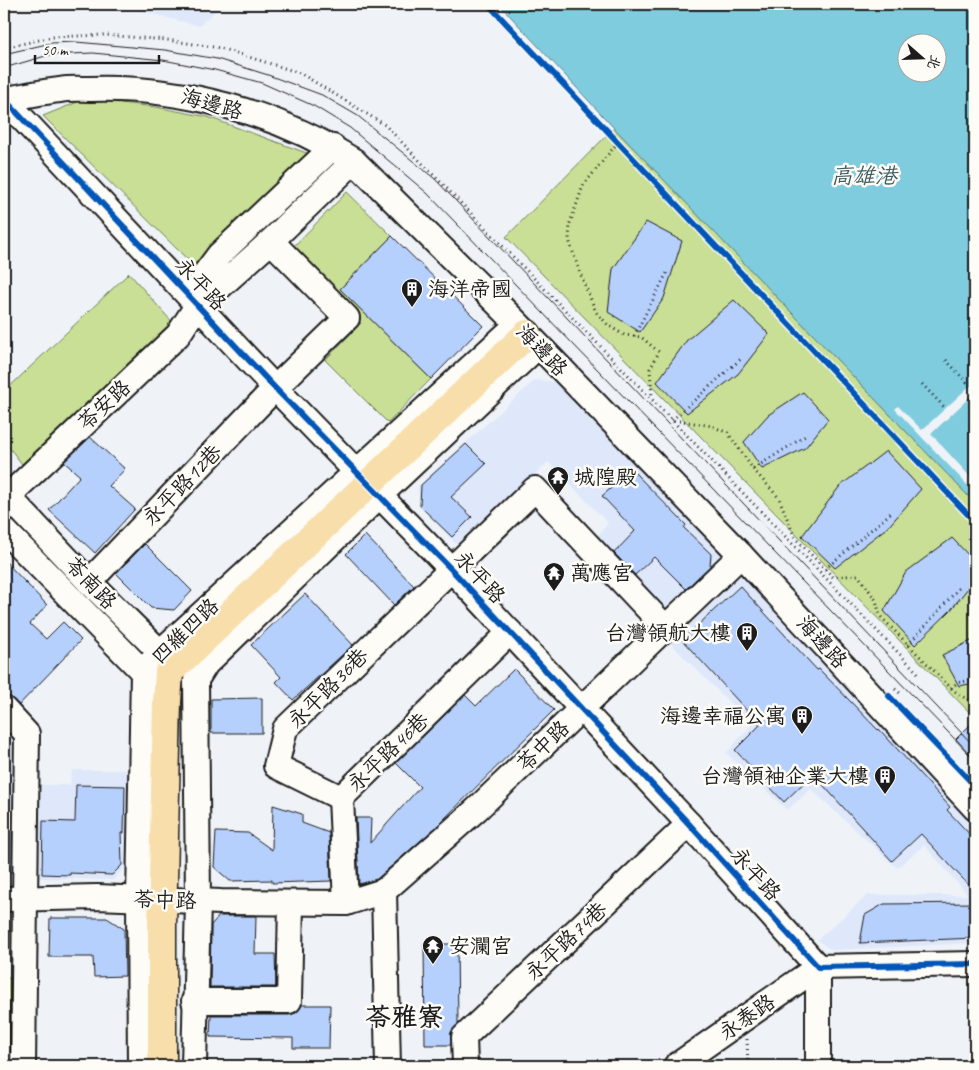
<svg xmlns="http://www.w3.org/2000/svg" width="979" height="1070" viewBox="0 0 979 1070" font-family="Caveat,'LXGW WenKai TC',sans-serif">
  <rect width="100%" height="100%" fill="#eff3f8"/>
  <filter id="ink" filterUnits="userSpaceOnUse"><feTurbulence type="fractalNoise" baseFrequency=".02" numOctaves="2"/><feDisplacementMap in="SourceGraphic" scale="10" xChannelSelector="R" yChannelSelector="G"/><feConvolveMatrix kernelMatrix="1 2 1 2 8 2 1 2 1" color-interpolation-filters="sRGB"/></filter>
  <g filter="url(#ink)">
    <g fill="#dee8fa">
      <path d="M114,4H223L199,26Z"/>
      <path d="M535,380L557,382L975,823V943L832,950L817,940L868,895H968L924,845L897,868L811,789L787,810L726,753L752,725L669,642L662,610L594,541L608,523L548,462L460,548L419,505L418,486Z"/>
      <path d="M4,724L20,742L18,785H70L72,770H127V865L113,880L4,877Z"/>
    </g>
    <g fill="#c8df95" stroke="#727e58">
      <path d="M85,99L156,107L208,117L312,155L194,266L43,116Z"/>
      <path d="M614,128L975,503V718L506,237Z"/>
      <path d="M347,192L392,236L340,289L431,379L388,423L325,360L361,323L289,251Z"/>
      <path d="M129,273L172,322L22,464L4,441V392Z"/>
      <path d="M4,978H16L15,1066H4Z"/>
    </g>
    <path fill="#80ccdf" stroke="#588691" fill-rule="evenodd" d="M499,4H975V503L614,128ZM906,42H936V72H906Z"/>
    <path fill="#eff3f8" d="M975,381V392L931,434L975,482V493L895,409L898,406L922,430Z"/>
    <g fill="#b6d0fe" stroke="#1c1c1c">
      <path d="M646,222L682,241L664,298L640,332L608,312L613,269Z"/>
      <path d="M392,236L483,326L431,379L340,289Z"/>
      <path d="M734,300L769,334L738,374L687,413L657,382L687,340Z"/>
      <path d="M803,392L828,419L805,448L762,469L744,442L768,415Z"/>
      <path d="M90,437L125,469L109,486L135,509L95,553L49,510L80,476L64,462Z"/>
      <path d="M466,444L486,464L451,497L472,517L452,537L420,506L421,485Z"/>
      <path d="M886,451L921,489L889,526L835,568L802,536L840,486Z"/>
      <path d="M632,470L686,525L684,528L711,554L710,566L686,589L654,557L635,575L614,553L635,531L602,496Z"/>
      <path d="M365,535L414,586L394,605L346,554Z"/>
      <path d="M952,538L975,562V579L950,611L915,645L884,611L906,572Z"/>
      <path d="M145,544L192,591L174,610L151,608L116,573Z"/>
      <path d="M4,560L47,605L30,624L46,639L63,622L81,640L19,705L9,696H4Z"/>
      <path d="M740,586L817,670L819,669L878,730L879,729L950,807L947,810L975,840V892L921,834L892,861L813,774L784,802L735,750L760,725L682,640Z"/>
      <path d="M305,594L353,645L293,700L276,682L281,677L251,645Z"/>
      <path d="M975,639V683L959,686L942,655Z"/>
      <path d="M514,669L554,710L434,829L377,879L359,884L356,818H371L370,843L420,787L396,763L465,695L476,706Z"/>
      <path d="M262,698V733H211V699Z"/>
      <path d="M975,720V760L956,739Z"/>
      <path d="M76,785L125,786L124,833H121L122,865L112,875L70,873V875L42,874L43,821L75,822Z"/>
      <path d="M273,805L302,814V823L329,833L331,881L272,883V880L230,881L214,867L216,832L248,833L272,850Z"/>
      <path d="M4,828L12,829V872H4Z"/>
      <path d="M975,903V938L860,943L865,915L884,904Z"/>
      <path d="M219,916H256L255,954H275L276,987H210L211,925Z"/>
      <path d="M50,918H107L124,929L125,976L94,977L93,957H49Z"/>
      <path d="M424,944H457L458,1024L451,1032V1045H425Z"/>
      <path d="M302,1005H330L329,1048H293V1038L210,1037L211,1015H289L296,1013Z"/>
    </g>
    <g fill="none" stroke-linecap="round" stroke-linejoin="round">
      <g stroke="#1c1c1c" stroke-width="28">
        <g id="minor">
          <path d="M4,100C22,96 41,92 60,90C70,88 80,89 90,89C181,86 278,113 354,161L518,324L741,555L975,808"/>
          <path d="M5,100L275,388L451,569L689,824L818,967L975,964"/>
          <path d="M198,304L201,279L219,255L333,147"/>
          <path d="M4,492L89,582L160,652L166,666"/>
          <path d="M4,500L178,335L198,304L214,292L271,241L354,161"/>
          <path d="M4,530L143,672H157"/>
          <path d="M89,582L275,388L347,318L271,241"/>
          <path d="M4,709L27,734L23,1066"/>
          <path d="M341,798L276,766L285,729L535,489L665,627"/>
          <path d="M384,891L388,1066"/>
          <path d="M4,899L97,897L221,902L346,903L384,891L477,809L741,555"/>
          <path d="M346,903L341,798L510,632"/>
          <path d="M194,1001H289L291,903"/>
          <path d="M140,1066L139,899L143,672L160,652L509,332"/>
          <path d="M194,1066L198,901L196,680L206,664L380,495L538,346"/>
          <path d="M465,1066L464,1037L689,824"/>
          <path d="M676,1066L818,967"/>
          <path d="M818,1066V967"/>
        </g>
      </g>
      <g stroke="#1c1c1c" stroke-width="31">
        <path id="major" d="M162,1066V927L167,702L169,672L527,334"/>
      </g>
      <g stroke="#1c1c1c" stroke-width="3" stroke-dasharray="1 4" stroke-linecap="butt">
        <path d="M4,48L52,37L105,35L167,40L220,48L300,73L385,125L919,674"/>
        <path d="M618,142L583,186L570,223L569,240L580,273L596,312L609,326L624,335L641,337L659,352L650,369L652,397"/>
        <path d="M634,336L668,271"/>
        <path d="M972,338L975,341"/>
        <path d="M946,360L970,386"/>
        <path d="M922,384L946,409"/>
        <path d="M969,398L975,404"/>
        <path d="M672,420L743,357"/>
        <path d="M674,421H682L712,426L728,433L753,469L779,498L795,538L833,577L858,575L876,600L880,616L953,690L975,705"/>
        <path d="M753,469L807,435"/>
        <path d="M825,569L892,512"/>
        <path d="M908,645L959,588"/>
        <path d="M951,688L957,683L975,679"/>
        <path d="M895,689L900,693"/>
        <path d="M747,1039L748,1066"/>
      </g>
      <use href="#minor" stroke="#fdfcf7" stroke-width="24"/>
      <use href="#major" stroke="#f8deab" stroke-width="28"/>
      <g stroke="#1c1c1c" stroke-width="1">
        <path d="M4,54L51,43L76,42L165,50L217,59L268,75L322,95L358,116L435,179L975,747"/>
        <path d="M4,68L49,55L93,53L163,60L215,70L262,83L314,106L350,128L427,193L975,760"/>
      </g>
      <g stroke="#fdfcf7" stroke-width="9">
        <g id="cycleway">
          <path d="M488,4L975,522"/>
          <path d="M5,100L275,388L451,569L689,824L818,967L975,964"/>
          <path d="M889,696L975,786"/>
        </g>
      </g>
      <use href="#cycleway" stroke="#0057b8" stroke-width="6"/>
    </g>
  </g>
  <defs>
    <g id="building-pin" transform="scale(1.125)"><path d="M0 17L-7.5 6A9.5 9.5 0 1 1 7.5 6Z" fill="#1c1c1c" stroke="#fdfcf7"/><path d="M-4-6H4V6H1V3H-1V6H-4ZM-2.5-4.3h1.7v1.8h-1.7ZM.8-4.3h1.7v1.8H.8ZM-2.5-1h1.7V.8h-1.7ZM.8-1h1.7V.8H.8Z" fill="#fff"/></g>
    <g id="temple-pin" transform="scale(1.125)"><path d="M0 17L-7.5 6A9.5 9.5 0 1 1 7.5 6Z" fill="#1c1c1c" stroke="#fdfcf7"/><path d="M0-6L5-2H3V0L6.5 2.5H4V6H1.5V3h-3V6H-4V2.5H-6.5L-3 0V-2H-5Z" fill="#fff"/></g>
  </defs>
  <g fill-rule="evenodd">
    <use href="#building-pin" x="412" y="289"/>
    <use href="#temple-pin" x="558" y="477"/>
    <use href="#temple-pin" x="554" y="573"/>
    <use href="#building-pin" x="747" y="633"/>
    <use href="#building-pin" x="802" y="716"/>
    <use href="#building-pin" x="885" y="776"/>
    <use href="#temple-pin" x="433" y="946"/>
  </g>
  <g text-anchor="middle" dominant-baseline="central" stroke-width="5" stroke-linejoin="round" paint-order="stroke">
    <g font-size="21" fill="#1c1c1c" stroke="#fdfcf7">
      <text transform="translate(212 104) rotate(15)">海邊路</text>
      <text transform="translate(201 284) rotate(47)">永平路</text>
      <text transform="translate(542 350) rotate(46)">海邊路</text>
      <text transform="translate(104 405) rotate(-43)">苓安路</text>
      <text transform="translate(182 485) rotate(-46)">永平路12巷</text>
      <text transform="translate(480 577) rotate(47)">永平路</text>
      <text transform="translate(91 583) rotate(46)">苓南路</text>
      <text transform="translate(185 631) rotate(-44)">四維四路</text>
      <text transform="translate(822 642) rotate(47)">海邊路</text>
      <text transform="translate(328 688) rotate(-45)">永平路36巷</text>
      <text transform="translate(543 746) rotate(-44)">苓中路</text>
      <text transform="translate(388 752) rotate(-44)">永平路46巷</text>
      <text transform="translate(756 874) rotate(48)">永平路</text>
      <text transform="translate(165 900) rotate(2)">苓中路</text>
      <text transform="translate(566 941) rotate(-43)">永平路74巷</text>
      <text transform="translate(747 1017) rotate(-35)">永泰路</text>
    </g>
    <g font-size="21" fill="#1c1c1c" stroke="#fdfcf7" text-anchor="start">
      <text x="428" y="289">海洋帝國</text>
      <text x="574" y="477">城隍殿</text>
      <text x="570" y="573">萬應宮</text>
      <text x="731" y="633" text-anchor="end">台灣領航大樓</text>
      <text x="786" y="716" text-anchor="end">海邊幸福公寓</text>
      <text x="869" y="776" text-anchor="end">台灣領袖企業大樓</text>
      <text x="449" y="946">安瀾宮</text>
    </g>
    <g font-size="22" font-style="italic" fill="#3f5a60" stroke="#fdfcf7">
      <text x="864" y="176">高雄港</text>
    </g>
    <g font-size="26" font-weight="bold" fill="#1c1c1c" stroke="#fdfcf7">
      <text x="404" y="1017">苓雅寮</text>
    </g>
  </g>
  <rect width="979" height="1070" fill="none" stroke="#fdfcf7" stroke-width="20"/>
  <rect x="10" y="10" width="959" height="1050" fill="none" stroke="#1c1c1c" stroke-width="2" filter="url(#ink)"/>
  <g transform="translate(922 58) rotate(110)"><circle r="24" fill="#fdfcf7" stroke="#a3a29f"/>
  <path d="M0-4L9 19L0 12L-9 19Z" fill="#1c1c1c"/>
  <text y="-8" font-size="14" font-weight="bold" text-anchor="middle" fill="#1c1c1c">北</text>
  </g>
  <path d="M35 55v8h124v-8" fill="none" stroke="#1c1c1c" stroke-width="2.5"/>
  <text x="42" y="55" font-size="15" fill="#1c1c1c" stroke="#fdfcf7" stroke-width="4" paint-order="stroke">50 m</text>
</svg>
